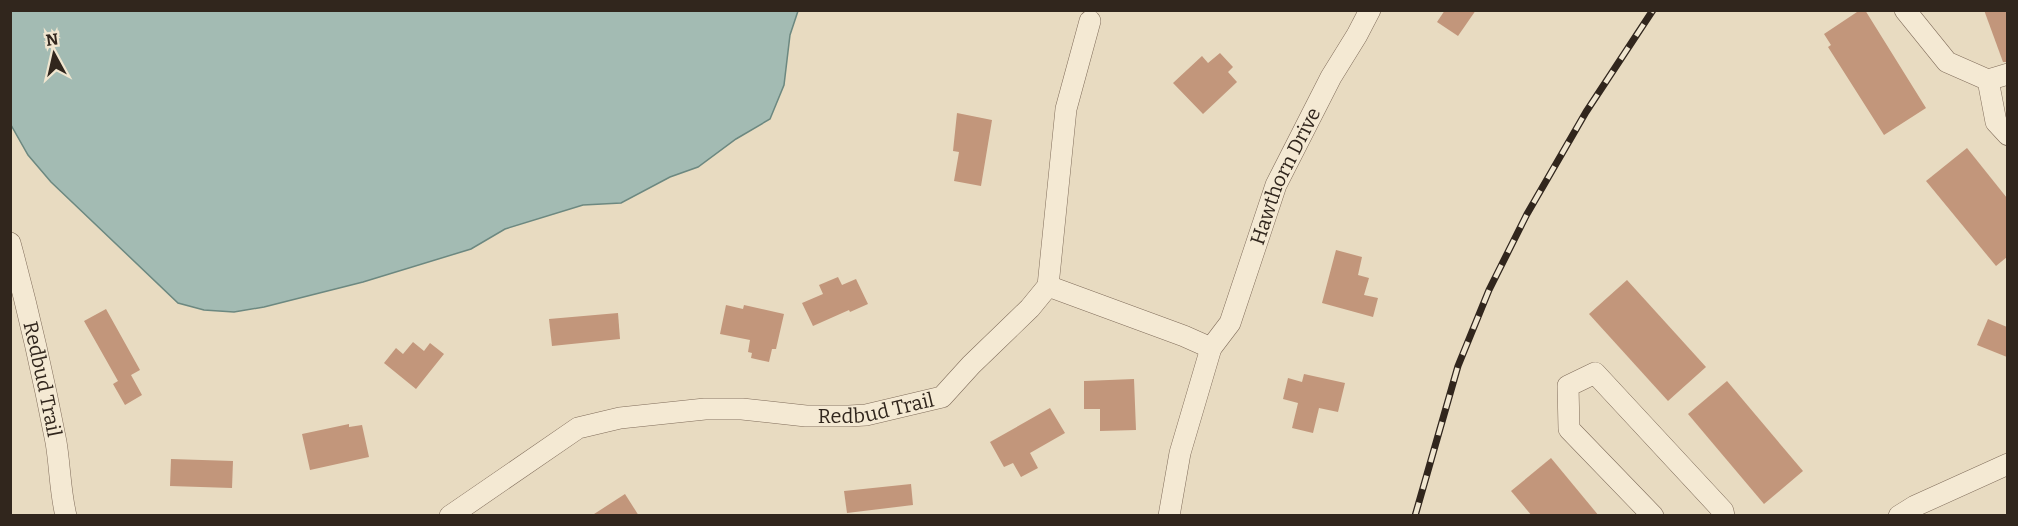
<svg xmlns="http://www.w3.org/2000/svg" width="2018" height="526" viewBox="0 0 2018 526" font-family="Bitter,serif">
  <rect width="100%" height="100%" fill="#e8dbc1"/>
  <path fill="#a3bbb3" stroke="#6c8880" stroke-width="1.5" d="M10,11L11,10L798,11L790,35L784,85L770,119L736,139L698,167L670,177L621,203L583,205L505,229L471,249L363,282L264,307L234,312L204,310L178,303L51,182L28,155L11,125Z"/>
  <g fill="#c2967b">
    <path d="M1445,10H1476L1458,36L1437,22Z"/>
    <path d="M1860,10H1865L1926,108L1884,135L1828,47L1831,45L1824,34Z"/>
    <path d="M1984,10H2007V62H2003Z"/>
    <path d="M1220,53L1233,67L1228,72L1237,82L1203,114L1173,83L1202,56L1208,63Z"/>
    <path d="M957,113L992,120L981,186L954,181L959,152L953,151Z"/>
    <path d="M1967,148L2007,198V257L1996,266L1926,181Z"/>
    <path d="M1336,250L1362,257L1358,275L1369,278L1364,295L1378,298L1373,317L1322,303Z"/>
    <path d="M838,277L842,285L856,279L868,304L850,312L849,310L813,326L802,303L823,294L819,285Z"/>
    <path d="M1627,280L1706,367L1668,401L1589,314Z"/>
    <path d="M726,305L743,309L744,305L784,314L776,349H772L769,362L751,358L752,353L748,352L750,340L720,334Z"/>
    <path d="M106,309L140,370L131,375L142,395L125,405L113,384L118,381L84,321Z"/>
    <path d="M618,313L620,339L552,346L549,319Z"/>
    <path d="M1988,319L2007,327V357L1977,345Z"/>
    <path d="M413,342L424,351L430,343L444,354L416,389L384,363L396,348L403,354Z"/>
    <path d="M1304,374L1345,383L1338,412L1319,408L1313,433L1292,428L1298,403L1283,399L1288,378L1302,382Z"/>
    <path d="M1134,379L1136,430L1100,431V409H1084V381Z"/>
    <path d="M1727,381L1803,471L1764,504L1688,414Z"/>
    <path d="M1050,408L1065,433L1030,453L1038,468L1021,477L1013,463L1004,467L990,442Z"/>
    <path d="M349,424V427L362,425L369,457L310,470L302,434Z"/>
    <path d="M1551,458L1599,516H1532L1511,491Z"/>
    <path d="M171,459L233,461L232,488L170,486Z"/>
    <path d="M911,484L913,505L847,513L844,491Z"/>
    <path d="M625,494L639,516H591Z"/>
  </g>
  <g fill="none" stroke-linecap="round" stroke-linejoin="round">
    <g stroke="#806d5b" stroke-width="22">
      <g id="minor">
        <path d="M1905,10L1947,62L1988,80L2008,74"/>
        <path d="M1988,80L1996,122L2008,135"/>
        <path id="s1" d="M10,243C28,309 43,375 56,442C60,466 60,491 66,516"/>
        <path d="M1048,286L1184,336L1211,348"/>
        <path id="s2" d="M450,516L578,428L620,418L705,409H742L806,416H849L866,415L942,397L971,365L1030,308L1048,286L1066,109L1090,21"/>
        <path id="s3" d="M1169,516L1180,453L1211,348L1230,323L1276,185L1331,77L1357,35L1370,10"/>
        <path d="M1653,516L1569,429L1568,386L1595,373L1723,511L1724,516"/>
        <path d="M1899,516L1915,506L2008,464"/>
      </g>
    </g>
    <use href="#minor" stroke="#f4e9d3" stroke-width="21"/>
    <g stroke="#31261d" stroke-width="7">
      <path id="rail" d="M1415,516L1458,366L1489,290L1527,214L1586,112L1653,10"/>
    </g>
    <use href="#rail" stroke="#f0e6d0" stroke-width="4.5" stroke-dasharray="14" stroke-linecap="butt"/>
  </g>
  <g text-anchor="middle" dominant-baseline="central" stroke-width="5" stroke-linejoin="round" paint-order="stroke">
    <g font-size="20" fill="#31261d" stroke="#f0e6d0">
      <text stroke="none"><textPath href="#s3" startOffset="362">Hawthorn Drive</textPath></text>
      <text stroke="none"><textPath href="#s1" startOffset="140">Redbud Trail</textPath></text>
      <text stroke="none"><textPath href="#s2" startOffset="456">Redbud Trail</textPath></text>
    </g>
  </g>
  <rect width="2018" height="526" fill="none" stroke="#31261d" stroke-width="24"/>
  <g transform="translate(54 54) rotate(352)" stroke="#f0e6d0" stroke-width="4.5" paint-order="stroke">
  <path d="M0-4.5L10 22L0 15L-10 22Z" fill="#31261d"/>
  <text y="-9" font-size="16" font-weight="bold" text-anchor="middle" fill="#31261d">N</text>
  </g>
</svg>
